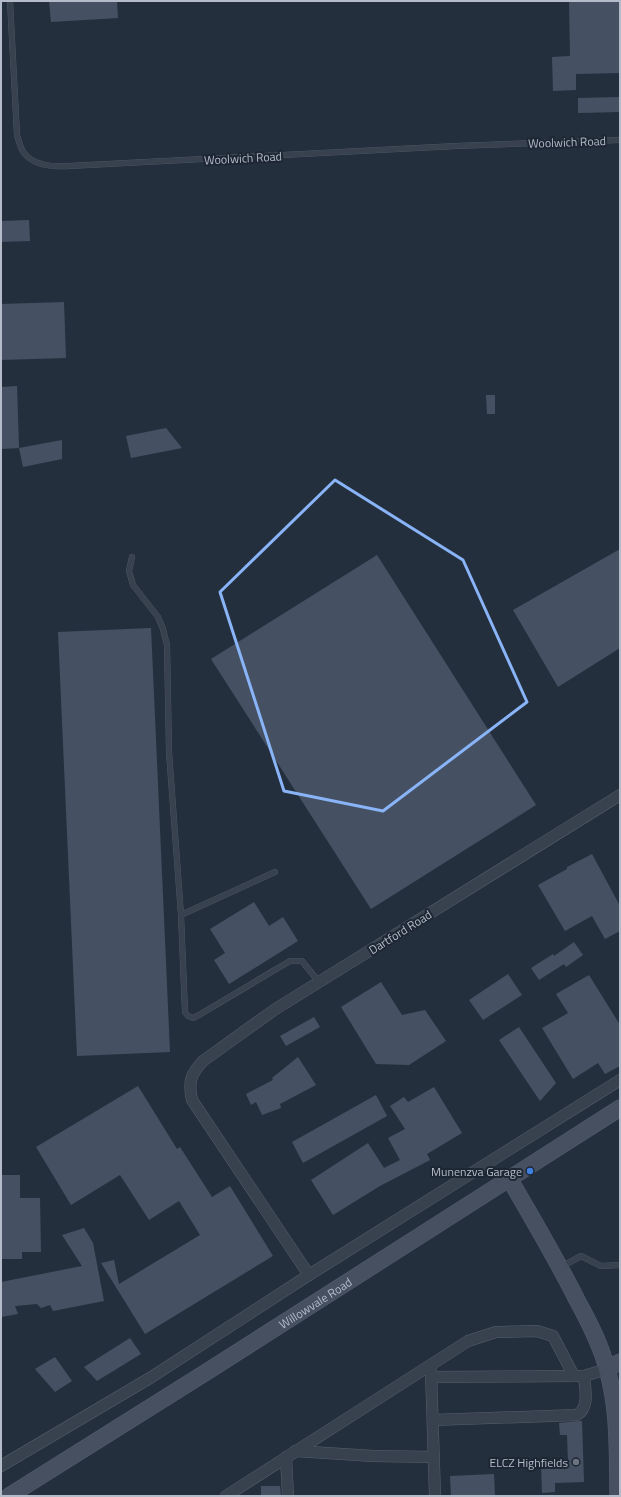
<svg xmlns="http://www.w3.org/2000/svg" width="621" height="1497" viewBox="0 0 621 1497" font-family="'Titillium Web',sans-serif">
  <rect width="100%" height="100%" fill="#242f3e"/>
  <g fill="#455162">
    <path d="M49,1H117L118,18L51,22Z"/>
    <path d="M569,1H620V73L576,74V90L553,91L552,57L570,56Z"/>
    <path d="M620,97V112L578,113V98Z"/>
    <path d="M29,220L30,241L1,242V221Z"/>
    <path d="M64,302L66,358L1,360V304Z"/>
    <path d="M17,386L19,448L1,449V387Z"/>
    <path d="M486,395H495V414H487Z"/>
    <path d="M166,428L182,448L131,458L126,436Z"/>
    <path d="M62,440V459L23,467L19,448Z"/>
    <path d="M620,549V648L558,687L513,610Z"/>
    <path d="M377,555L536,805L371,909L211,659Z"/>
    <path d="M151,628L170,1052L77,1056L58,632Z"/>
    <path d="M592,854L620,906V931L605,939L592,916L565,931L538,885L567,869V867Z"/>
    <path d="M254,902L269,926L283,917L298,941L229,984L214,960L225,953L210,929Z"/>
    <path d="M574,942L583,955L566,967L564,964L539,980L531,968L553,954L554,956Z"/>
    <path d="M508,974L522,995L483,1020L469,1000Z"/>
    <path d="M589,975L620,1025V1066L605,1074L598,1063L573,1079L542,1028L568,1013L556,994Z"/>
    <path d="M381,982L402,1015L425,1010L446,1041L409,1065L376,1064L341,1007Z"/>
    <path d="M314,1017L320,1027L286,1046L280,1036Z"/>
    <path d="M519,1027L556,1083L540,1101L499,1040Z"/>
    <path d="M298,1057L316,1085L280,1104L281,1108L262,1115L256,1102L251,1105L246,1094L273,1080L272,1078Z"/>
    <path d="M138,1086L177,1149L180,1147L212,1197L230,1186L273,1256L145,1334L101,1263L114,1260L119,1284L200,1235L179,1201L149,1220L120,1175L71,1205L36,1147Z"/>
    <path d="M434,1087L462,1133L427,1154L430,1160L380,1186L333,1215L311,1180L368,1143L384,1168L400,1160L388,1138L405,1129L390,1106L404,1097L408,1102Z"/>
    <path d="M376,1095L387,1116L303,1163L292,1142Z"/>
    <path d="M1,1175H20V1198H40L41,1252H22V1259H1Z"/>
    <path d="M84,1228L93,1243L104,1301L53,1311L50,1305L41,1308L37,1304L15,1306L18,1314L1,1317V1282L82,1266L62,1235Z"/>
    <path d="M130,1338L141,1354L97,1381L84,1367Z"/>
    <path d="M55,1357L72,1381L55,1392L35,1369Z"/>
    <path d="M579,1421H582L584,1482L555,1483V1492L542,1493L541,1464L568,1463L567,1435H560L559,1423Z"/>
    <path d="M494,1474L495,1496H451L450,1476Z"/>
    <path d="M261,1486H280L281,1496H261Z"/>
  </g>
  <g fill="none" stroke-linecap="round" stroke-linejoin="round">
    <g stroke="#565f6c" stroke-width="6">
      <g id="lane">
        <path d="M10,1L17,135C19,141 20,148 24,153C34,166 54,167 69,166L456,146L620,140"/>
        <path d="M132,557L129,571L133,585L158,617L163,629L167,645L169,752L181,915"/>
        <path d="M275,872L181,915L185,1012L188,1016L193,1018L199,1015L290,961H302L319,982"/>
        <path d="M561,1267L581,1256L601,1266L620,1265"/>
      </g>
    </g>
    <g stroke="#565f6c" stroke-width="12">
      <g id="street">
        <path d="M309,1275L192,1100C188,1081 191,1074 203,1061L274,1010L620,795"/>
        <path d="M431,1371L435,1496"/>
        <path d="M432,1377L574,1376H584L607,1369"/>
        <path d="M433,1420L577,1415C590,1407 585,1388 584,1376"/>
        <path d="M295,1451L373,1456L434,1457"/>
        <path d="M286,1457L288,1496"/>
        <path d="M1,1466L150,1378L309,1275L620,1080"/>
        <path d="M226,1496L468,1341L496,1332L537,1331L553,1336L574,1376"/>
      </g>
    </g>
    <g stroke="#565f6c" stroke-width="17">
      <g id="secondary">
        <path d="M509,1178C532,1218 556,1258 577,1300C589,1322 601,1345 607,1369C619,1410 617,1454 618,1496"/>
        <path d="M607,1369L620,1362"/>
        <path id="s1" d="M9,1496L208,1371L620,1108"/>
      </g>
    </g>
    <use href="#lane" stroke="#38414e" stroke-width="5.5"/>
    <use href="#street" stroke="#38414e" stroke-width="11"/>
    <use href="#secondary" stroke="#465061" stroke-width="16"/>
  </g>
  <path fill="none" stroke="#8ab4f8" stroke-width="3" stroke-linejoin="round" d="M335,480L463,560L527,702L383,811L284,791L220,592Z"/>
  <circle fill="#3f7fe0" stroke="#1d2633" stroke-width="1.5" cx="530" cy="1171" r="4"/>
  <circle fill="#6b7280" stroke="#1d2633" stroke-width="1.5" cx="576" cy="1462" r="4"/>
  <g text-anchor="middle" dominant-baseline="central" stroke-width="4" stroke-linejoin="round" paint-order="stroke">
    <g font-size="12" fill="#b4bcc9" stroke="#1d2633">
      <text transform="translate(567 142) rotate(-2)">Woolwich Road</text>
      <text transform="translate(243 158) rotate(-3)">Woolwich Road</text>
      <text transform="translate(400 932) rotate(-32)">Dartford Road</text>
      <text stroke="none"><textPath href="#s1" startOffset="362">Willowvale Road</textPath></text>
    </g>
    <g font-size="12" fill="#b4bcc9" stroke="#1d2633" text-anchor="end">
      <text x="522" y="1171">Munenzva Garage</text>
      <text x="568" y="1462">ELCZ Highfields</text>
    </g>
  </g>
  <rect width="621" height="1497" fill="none" stroke="#b4bcc9" stroke-width="4"/>
</svg>
